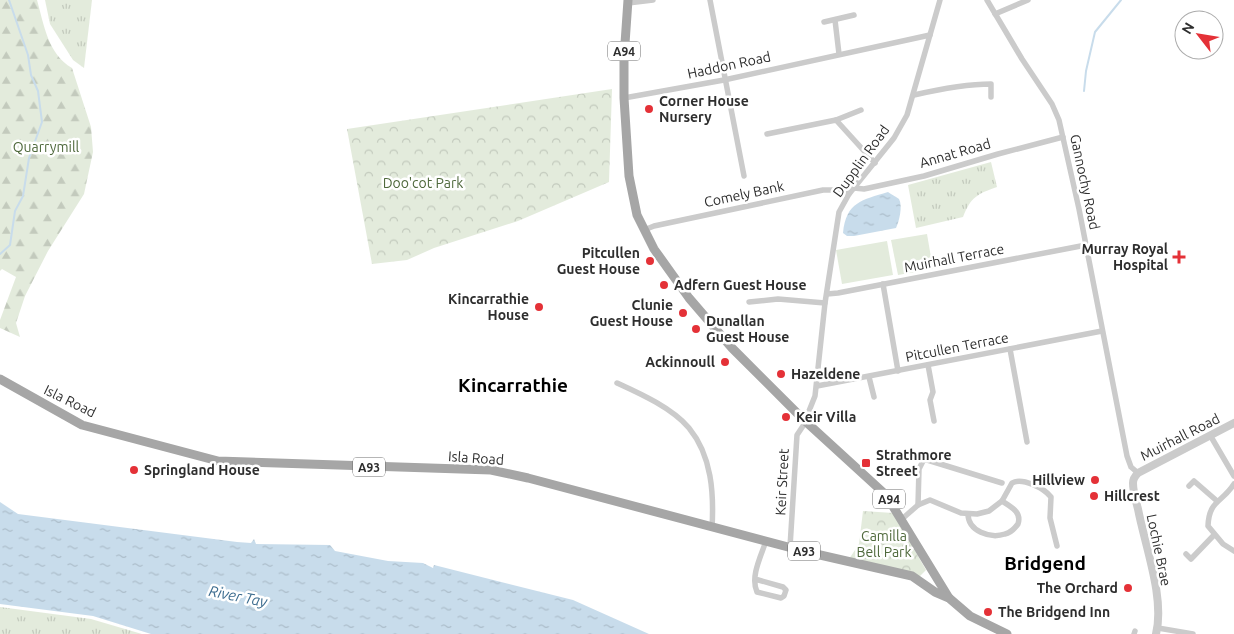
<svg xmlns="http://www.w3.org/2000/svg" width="1234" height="634" viewBox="0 0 1234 634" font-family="Ubuntu,sans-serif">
  <defs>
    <pattern id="grass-tufts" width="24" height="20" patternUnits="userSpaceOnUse" patternTransform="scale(1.25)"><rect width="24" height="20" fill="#e3ebdc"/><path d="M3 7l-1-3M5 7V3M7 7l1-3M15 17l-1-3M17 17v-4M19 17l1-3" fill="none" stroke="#c3cabd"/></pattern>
    <pattern id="forest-firs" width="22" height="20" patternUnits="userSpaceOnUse" patternTransform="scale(1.25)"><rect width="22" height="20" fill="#e3ebdc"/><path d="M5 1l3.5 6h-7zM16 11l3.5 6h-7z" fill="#c3cabd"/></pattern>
    <pattern id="park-crowns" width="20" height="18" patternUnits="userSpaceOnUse" patternTransform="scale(1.25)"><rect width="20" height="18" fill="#e3ebdc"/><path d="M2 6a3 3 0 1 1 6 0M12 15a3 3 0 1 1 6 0" fill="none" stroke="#c3cabd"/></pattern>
    <pattern id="water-ripples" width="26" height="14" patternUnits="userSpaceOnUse" patternTransform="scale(1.25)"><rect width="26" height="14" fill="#c8dceb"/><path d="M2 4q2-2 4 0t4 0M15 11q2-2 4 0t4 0" fill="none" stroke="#acbdca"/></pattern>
  </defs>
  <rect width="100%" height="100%" fill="#fff"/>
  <g fill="url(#grass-tufts)">
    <path d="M45,0H92L84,68L73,60L50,24Z"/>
    <path d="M991,162L997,187C977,194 971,197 963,217L916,228L908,185Z"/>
    <path d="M0,607L91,619L142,634H0Z"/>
  </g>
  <path fill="url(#forest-firs)" d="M0,0H37C44,25 48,54 72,68L91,127L93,152L84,194L48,251L25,296L16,323L20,337L0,328V320L16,277L2,269L0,271Z"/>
  <g fill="url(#park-crowns)">
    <path d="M612,89L609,182L518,221L434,248L407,260L372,264L347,129Z"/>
    <path d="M863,511L893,513L926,570L919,577L849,559L859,544Z"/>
  </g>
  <g fill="#e3ebdc">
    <path d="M927,234L933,269L898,275L891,240Z"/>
    <path d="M887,241L893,275L842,284L836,250Z"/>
  </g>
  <g fill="url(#water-ripples)">
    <path d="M888,192C891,194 896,197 899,199C903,206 899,222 896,228L854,236H847L843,233C846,202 862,200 888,192Z"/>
    <path d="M0,502L18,514L237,542L251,543L254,539L256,544L330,545L335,551L388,561L423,563L433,568L434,565L573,600L649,634H151L93,616L0,604Z"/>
  </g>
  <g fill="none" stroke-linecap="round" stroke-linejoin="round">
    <g stroke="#c8dceb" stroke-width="2">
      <path d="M1084,91L1086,71L1095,32L1121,0"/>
      <path d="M0,254L10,245L15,211L23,196L29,158L42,122L38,91L31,75L28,55L9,0"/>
    </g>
    <g stroke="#cbcbcb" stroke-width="5.5">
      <path d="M710,0L744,176"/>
      <path d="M987,0L1022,59L1052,104L1059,120L1079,209L1127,456L1131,467L1138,473"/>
      <path d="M628,3L653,0"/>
      <path d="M995,14L1028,0"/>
      <path d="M835,20L839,54"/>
      <path d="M824,22L854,15"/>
      <path d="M914,95C940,89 965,84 991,84V97"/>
      <path d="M624,98L724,80L930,35"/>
      <path d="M836,120L861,110"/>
      <path d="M767,134L836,120L875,163"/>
      <path d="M854,188L864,189L924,176L998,154L1063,137"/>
      <path d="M644,230L654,226L823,190H839L849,194"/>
      <path d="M883,284L898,371"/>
      <path d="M827,294L838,293L1086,245"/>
      <path d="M749,302L778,299L825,303"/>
      <path d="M1010,349L1027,442"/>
      <path d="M928,365L933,392L930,400L934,421"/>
      <path d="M869,377L874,397"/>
      <path d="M617,383C641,394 672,408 689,428C712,456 714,494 712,528"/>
      <path d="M817,386L1102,331"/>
      <path d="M1210,435L1234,476"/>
      <path d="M1234,484C1222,503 1209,500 1208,526L1223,544L1234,551"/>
      <path d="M1189,486L1194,481L1217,501"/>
      <path d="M918,505L919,469L924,459L1002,483"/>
      <path d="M968,514C968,531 990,539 1005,534C1010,533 1015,528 1018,524C1022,512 1011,507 1002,501"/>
      <path d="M902,519L918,505L930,500L961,513L977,514L989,511L1002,501L1012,483C1022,477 1044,488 1051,497L1050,518L1057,546"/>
      <path d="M790,547L797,435L803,426L815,396L825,303L839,212L849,194L894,138L907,115L940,0"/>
      <path d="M1186,554L1191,559L1214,535"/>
      <path d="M755,579L783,587L786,590L784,596L781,598L757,592C750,577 761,556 766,541"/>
      <path d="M1158,628L1193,634"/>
      <path d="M1134,634L1135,631"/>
    </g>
    <path stroke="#cbcbcb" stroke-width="8" d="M1156,634C1165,598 1145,546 1138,509C1136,501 1133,492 1133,483C1133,479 1135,476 1138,473L1234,423"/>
    <g stroke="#a6a6a6" stroke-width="9">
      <path d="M628,0L624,58V98L629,176L637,215L654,249L689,298L732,348L804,420L886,495L949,598"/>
      <path d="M0,379L82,425L218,461L491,470L528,478L807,552L912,576L935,592L949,598L970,616L1007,634"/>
    </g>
  </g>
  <g fill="#e43137" stroke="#fff" stroke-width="2">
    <circle cx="649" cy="109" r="5"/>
    <path d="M1176.5 249.5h5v5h5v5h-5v5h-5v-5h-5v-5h5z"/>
    <circle cx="650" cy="261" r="5"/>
    <circle cx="664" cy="285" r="5"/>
    <circle cx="539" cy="307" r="5"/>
    <circle cx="683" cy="313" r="5"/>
    <circle cx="696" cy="329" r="5"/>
    <circle cx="725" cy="362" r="5"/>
    <circle cx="781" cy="374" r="5"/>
    <circle cx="786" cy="417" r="5"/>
    <rect x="861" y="458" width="10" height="10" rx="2.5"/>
    <circle cx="134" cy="470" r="5"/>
    <circle cx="1095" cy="480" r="5"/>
    <circle cx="1094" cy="496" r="5"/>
    <circle cx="1128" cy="588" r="5"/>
    <circle cx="988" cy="612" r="5"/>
  </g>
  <g text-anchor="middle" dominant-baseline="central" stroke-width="5" stroke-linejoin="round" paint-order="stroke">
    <g fill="#fff" stroke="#6d6d6d" stroke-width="1">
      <rect x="608" y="41.5" width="32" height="19" rx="4"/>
      <rect x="353" y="457.5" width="32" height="19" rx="4"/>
      <rect x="873" y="489.5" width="32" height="19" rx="4"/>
      <rect x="788" y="541.5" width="32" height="19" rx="4"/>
    </g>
    <g font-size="12" font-weight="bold" fill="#2e2e2e">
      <text x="624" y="51">A94</text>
      <text x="369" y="467">A93</text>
      <text x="889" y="499">A94</text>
      <text x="804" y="551">A93</text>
    </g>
    <g font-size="14" fill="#2e2e2e" stroke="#fff">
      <text transform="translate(729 65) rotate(-12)">Haddon Road</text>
      <text transform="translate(955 153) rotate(-16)">Annat Road</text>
      <text transform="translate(861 161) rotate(-54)">Dupplin Road</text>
      <text transform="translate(1085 182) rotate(78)">Gannochy Road</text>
      <text transform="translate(744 194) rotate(-12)">Comely Bank</text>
      <text transform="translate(954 258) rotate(-11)">Muirhall Terrace</text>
      <text transform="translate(957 347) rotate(-11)">Pitcullen Terrace</text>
      <text transform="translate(70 401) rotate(26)">Isla Road</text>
      <text transform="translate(1180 437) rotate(-27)">Muirhall Road</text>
      <text transform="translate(476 458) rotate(4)">Isla Road</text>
      <text transform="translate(782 482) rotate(-87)">Keir Street</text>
      <text transform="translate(1159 550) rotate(78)">Lochie Brae</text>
    </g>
    <g font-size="14" font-weight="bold" fill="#2e2e2e" stroke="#fff" text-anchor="start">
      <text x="659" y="101">Corner House<tspan x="659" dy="16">Nursery</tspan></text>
      <text x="1168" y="249" text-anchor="end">Murray Royal<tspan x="1168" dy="16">Hospital</tspan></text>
      <text x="640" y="253" text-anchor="end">Pitcullen<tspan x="640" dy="16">Guest House</tspan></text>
      <text x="674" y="285">Adfern Guest House</text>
      <text x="529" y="299" text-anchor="end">Kincarrathie<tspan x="529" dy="16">House</tspan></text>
      <text x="673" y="305" text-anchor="end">Clunie<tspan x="673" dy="16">Guest House</tspan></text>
      <text x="706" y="321">Dunallan<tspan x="706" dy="16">Guest House</tspan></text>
      <text x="715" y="362" text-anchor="end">Ackinnoull</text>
      <text x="791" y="374">Hazeldene</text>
      <text x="796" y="417">Keir Villa</text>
      <text x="876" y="455">Strathmore<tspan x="876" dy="16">Street</tspan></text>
      <text x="144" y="470">Springland House</text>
      <text x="1085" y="480" text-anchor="end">Hillview</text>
      <text x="1104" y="496">Hillcrest</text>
      <text x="1118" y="588" text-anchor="end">The Orchard</text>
      <text x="998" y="612">The Bridgend Inn</text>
    </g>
    <g font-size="14" fill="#4f693c" stroke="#fff">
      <text x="46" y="147">Quarrymill</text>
      <text x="423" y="183">Doo'cot Park</text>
      <text x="884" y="536">Camilla<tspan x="884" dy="16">Bell Park</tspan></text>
    </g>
    <g font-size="15" font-style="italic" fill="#3c6c8f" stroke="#fff">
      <text transform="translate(238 596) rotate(11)">River Tay</text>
    </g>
    <g font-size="19" font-weight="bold" fill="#000" stroke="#fff">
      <text x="513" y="385">Kincarrathie</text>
      <text x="1045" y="563">Bridgend</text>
    </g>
  </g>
  <g transform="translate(1199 35) rotate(301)"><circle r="24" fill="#ffffff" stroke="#ababab"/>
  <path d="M0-4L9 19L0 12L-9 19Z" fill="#e43137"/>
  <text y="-8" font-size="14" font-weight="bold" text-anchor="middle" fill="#2e2e2e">N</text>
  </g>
</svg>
